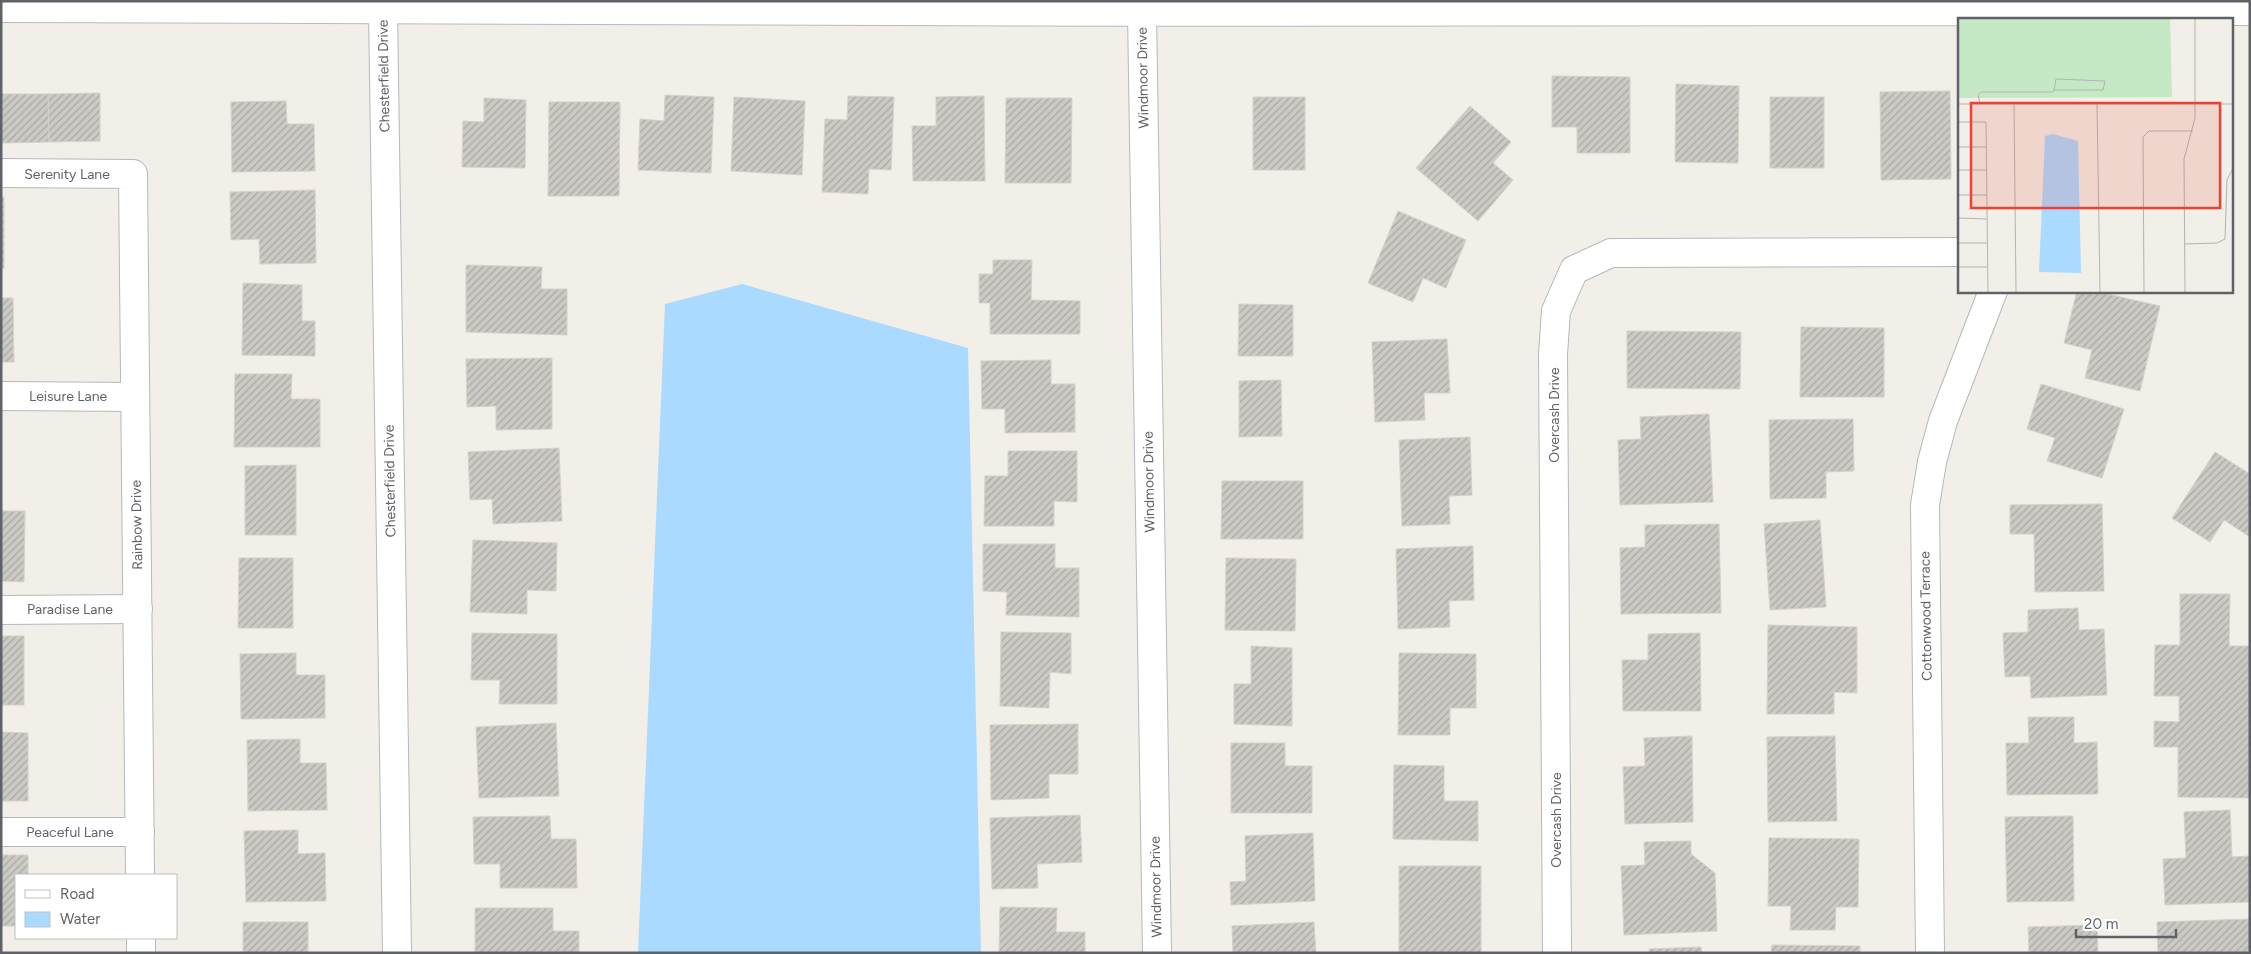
<svg xmlns="http://www.w3.org/2000/svg" width="2251" height="954" viewBox="0 0 2251 954" font-family="Figtree,sans-serif">
  <defs>
    <pattern id="building-hatch" width="6" height="6" patternUnits="userSpaceOnUse" patternTransform="scale(1.25)"><rect width="6" height="6" fill="#cccac5"/><path d="M-1 1l2-2M0 6l6-6M5 7l2-2" fill="none" stroke="#a9a8a4"/></pattern>
  </defs>
  <rect width="100%" height="100%" fill="#f1efe8"/>
  <path fill="#aadaff" d="M742,284L968,348L981,953H638L665,304Z"/>
  <g fill="url(#building-hatch)" stroke="#d6d1c6">
    <path d="M1552,76L1630,77V153H1577V127H1552Z"/>
    <path d="M1676,84L1739,86L1738,163L1675,162Z"/>
    <path d="M1950,91L1951,179L1881,180L1880,92Z"/>
    <path d="M100,93V141L49,142L48,94Z"/>
    <path d="M1,94H48L49,142L1,143Z"/>
    <path d="M665,95L714,97L711,173L638,170L640,119L664,121Z"/>
    <path d="M848,96L894,97L891,170L869,169L868,194L822,192L825,119L847,120Z"/>
    <path d="M984,96L985,181H913L912,126H936V97Z"/>
    <path d="M734,97L805,101L802,175L731,171Z"/>
    <rect x="1253" y="97" width="52" height="73"/>
    <rect x="1770" y="97" width="54" height="71"/>
    <path d="M484,98L526,100L525,168L462,167L463,121L484,122Z"/>
    <path d="M1006,98H1072L1071,183H1005Z"/>
    <path d="M286,101L287,124H314L315,171L232,172L231,102Z"/>
    <path d="M549,102H620L619,196H548Z"/>
    <path d="M1470,106L1511,142L1493,163L1513,180L1478,221L1416,168Z"/>
    <path d="M315,190L316,263L260,264L259,239L231,240L230,192Z"/>
    <rect x="1" y="197" width="3" height="71"/>
    <path d="M1398,211L1466,240L1446,288L1423,278L1413,302L1368,283Z"/>
    <path d="M993,260H1032L1031,300L1080,301V334H990V303H979V274H993Z"/>
    <path d="M466,265L542,267L541,289H567V335L466,332Z"/>
    <path d="M243,283L302,285V321H315V356L242,355Z"/>
    <path d="M2077,291H2094L2160,306L2140,391L2085,378L2092,350L2064,343Z"/>
    <path d="M1,298H13L14,362H1Z"/>
    <path d="M1239,304L1293,305V356H1238Z"/>
    <path d="M1801,327L1884,328V397H1800Z"/>
    <path d="M1627,331L1741,332L1740,389L1627,388Z"/>
    <path d="M1447,339L1450,393H1424L1425,420L1375,422L1372,342Z"/>
    <path d="M552,358V429L496,430V406L467,407L466,359Z"/>
    <path d="M1051,360V384H1075V432L1005,433V409H982L981,361Z"/>
    <path d="M235,374H292L291,399H320V447H234Z"/>
    <path d="M1281,380L1282,436L1239,437V381Z"/>
    <path d="M2041,384L2124,409L2102,478L2047,461L2055,438L2027,429Z"/>
    <path d="M1709,414L1713,502L1620,505L1618,440L1641,439L1640,417Z"/>
    <path d="M1853,419L1854,471L1826,472V498L1770,499L1769,420Z"/>
    <path d="M1470,437L1472,495L1449,496L1450,524L1402,526L1399,440Z"/>
    <path d="M559,448L562,521L493,524L492,499L470,500L468,452Z"/>
    <path d="M1008,451H1077V502L1054,501V526H984L985,476H1008Z"/>
    <path d="M2215,452L2250,474V537L2224,520L2210,542L2172,518Z"/>
    <path d="M296,465V535H245V466Z"/>
    <path d="M1222,481H1303V539H1221Z"/>
    <path d="M2102,504L2104,591L2035,592L2034,534H2010V505Z"/>
    <path d="M1,511H25L24,582L1,581Z"/>
    <path d="M1820,520L1826,607L1770,610L1764,524Z"/>
    <path d="M1719,524L1721,613L1621,614L1620,548L1645,547V525Z"/>
    <path d="M473,540L557,543L556,591L527,590V614L470,612Z"/>
    <path d="M983,544H1055V568H1079V617L1006,615L1007,592L983,591Z"/>
    <path d="M1473,546L1474,600L1449,601L1450,627L1398,629L1396,549Z"/>
    <path d="M239,558H293V628H238Z"/>
    <path d="M1226,558L1296,559L1295,631L1225,630Z"/>
    <path d="M2180,594H2230L2229,646H2250V798L2178,797V747H2154V721L2179,722V696H2154L2155,645H2180Z"/>
    <path d="M2078,608L2079,630L2104,629L2107,695L2031,698L2030,676L2005,677L2003,633L2028,632V610Z"/>
    <path d="M1768,625L1857,627V693L1834,692V714H1767Z"/>
    <path d="M1001,632L1071,633V674L1050,672L1049,708L1000,706Z"/>
    <path d="M472,633L557,634V704H499L500,680H471Z"/>
    <path d="M1700,633L1701,711H1623L1622,660H1648V634Z"/>
    <rect x="1" y="636" width="23" height="69"/>
    <path d="M1251,646L1292,648V726L1234,724V684H1251Z"/>
    <path d="M296,653V675H325V718L241,719L240,654Z"/>
    <path d="M1399,653L1476,654V708H1450V735H1398Z"/>
    <path d="M2028,717H2074V743L2097,742L2098,794L2007,795L2006,743H2029Z"/>
    <path d="M556,723L559,796L479,798L476,727Z"/>
    <path d="M1078,724V774H1049V798L991,800L990,725Z"/>
    <path d="M1,732L28,733V801H1Z"/>
    <path d="M1692,736L1693,822L1625,824L1623,767L1645,766L1644,738Z"/>
    <path d="M1835,736L1837,821L1768,822L1767,737Z"/>
    <path d="M300,739V763H326L327,810L248,811L247,740Z"/>
    <path d="M1231,743H1285V766H1312V813H1231Z"/>
    <path d="M1394,765L1444,766V801H1478V841L1393,839Z"/>
    <path d="M2230,810L2232,857L2250,856V902L2165,905L2163,859L2186,858L2184,812Z"/>
    <path d="M1080,815L1082,862L1037,864L1038,888L992,889L990,818Z"/>
    <path d="M550,816L551,839H576L577,888H500V864H474L473,817Z"/>
    <path d="M2073,816L2074,901L2007,902L2005,817Z"/>
    <path d="M298,830V854L325,853L326,901L246,902L244,831Z"/>
    <path d="M1313,833L1315,901L1231,905L1230,882L1246,881L1245,836Z"/>
    <path d="M1769,838L1859,839L1858,907H1836L1835,930H1790L1791,906H1768Z"/>
    <path d="M1691,841V854L1715,873L1717,931L1624,935L1621,866L1645,865L1644,842Z"/>
    <path d="M1,855H28V875H16V926H1Z"/>
    <path d="M1399,866H1481V953L1399,952Z"/>
    <path d="M1000,907L1057,908L1056,932H1085V953H999Z"/>
    <path d="M475,908H553V931H579V953H475Z"/>
    <path d="M2250,919V953H2158L2157,922Z"/>
    <rect x="243" y="922" width="65" height="31"/>
    <path d="M1314,922L1316,953H1233L1232,926Z"/>
    <path d="M2097,925L2098,953H2029L2028,927Z"/>
    <path d="M1772,945L1860,946V953H1771Z"/>
    <path d="M1701,947L1702,953H1650L1649,949Z"/>
  </g>
  <g fill="none" stroke-linecap="round" stroke-linejoin="round">
    <g stroke="#b5b8bc" stroke-width="30">
      <g id="street">
        <path d="M383,9L397,953"/>
        <path d="M1142,12L1157,953"/>
        <path d="M1,173L133,174L140,875"/>
        <path d="M1,396L135,397"/>
        <path d="M1,610L138,609"/>
        <path d="M1,832H140"/>
        <path d="M141,938V953"/>
        <path d="M1557,953L1553,354L1556,311L1574,270L1611,253L1960,252"/>
        <path d="M1930,953L1925,505L1932,462L1943,421L1993,291"/>
      </g>
    </g>
    <g stroke="#b6babf" stroke-width="30">
      <path id="secondary" d="M1,8C751,9 1500,16 2250,11"/>
    </g>
    <use href="#street" stroke="#fff" stroke-width="28"/>
    <use href="#secondary" stroke="#fff" stroke-width="28"/>
  </g>
  <g text-anchor="middle" dominant-baseline="central" stroke-width="4" stroke-linejoin="round" paint-order="stroke">
    <g font-size="14" fill="#5f6368" stroke="#fff">
      <text transform="translate(384 76) rotate(-91)">Chesterfield Drive</text>
      <text transform="translate(1143 78) rotate(-91)">Windmoor Drive</text>
      <text x="67" y="174">Serenity Lane</text>
      <text x="68" y="396">Leisure Lane</text>
      <text transform="translate(1554 415) rotate(-90)">Overcash Drive</text>
      <text transform="translate(390 481) rotate(-91)">Chesterfield Drive</text>
      <text transform="translate(1149 482) rotate(-91)">Windmoor Drive</text>
      <text transform="translate(137 525) rotate(-91)">Rainbow Drive</text>
      <text x="70" y="609">Paradise Lane</text>
      <text transform="translate(1926 616) rotate(-91)">Cottonwood Terrace</text>
      <text transform="translate(1556 820) rotate(-90)">Overcash Drive</text>
      <text x="70" y="832">Peaceful Lane</text>
      <text transform="translate(1156 887) rotate(-91)">Windmoor Drive</text>
    </g>
  </g>
  <g transform="translate(1958 18)">
    <rect width="275" height="275" fill="#f1efe8"/>
    <path d="M0,1H212L214,79L0,80Z" fill="#c5e8c5"/>
    <path d="M95,116L120,123L123,255L81,254L87,118Z" fill="#aadaff"/>
    <path fill="none" stroke="#b3b3b1" stroke-width="1" d="M0,86H275M22,86L20,77L23,74H93L96,73L98,61L147,63L145,72H96M56,86L58,274M139,86L142,274M0,104H28L30,274M0,129H28M0,152H29M0,177H29M0,200L29,201M0,225H29M227,226L259,225L267,221L269,162L275,150M0,249H30M186,274L185,119L191,113H235M227,274L226,141L237,100V1"/>
    <path fill="#ea4335" fill-opacity="0.15" stroke="#ea4335" stroke-width="2.5" d="M13,85H262V190H13Z"/>
    <rect width="275" height="275" fill="none" stroke="#5f6368" stroke-width="2.5"/>
  </g>
  <rect width="2251" height="954" fill="none" stroke="#5f6368" stroke-width="5"/>
  <rect x="15" y="874" width="162" height="65" fill="#ffffff" stroke="#bfc1c3"/>
  <rect x="25" y="890" width="25" height="8" fill="#ffffff" stroke="#bfc1c3"/>
  <text x="60" y="899" font-size="15" fill="#5f6368">Road</text>
  <rect x="25" y="912" width="25" height="15" fill="#aadaff" stroke="#bfc1c3"/>
  <text x="60" y="924" font-size="15" fill="#5f6368">Water</text>
  <path d="M2076 929v8h100v-8" fill="none" stroke="#5f6368" stroke-width="2.5"/>
  <text x="2084" y="929" font-size="15" fill="#5f6368" stroke="#ffffff" stroke-width="4" paint-order="stroke">20 m</text>
</svg>
